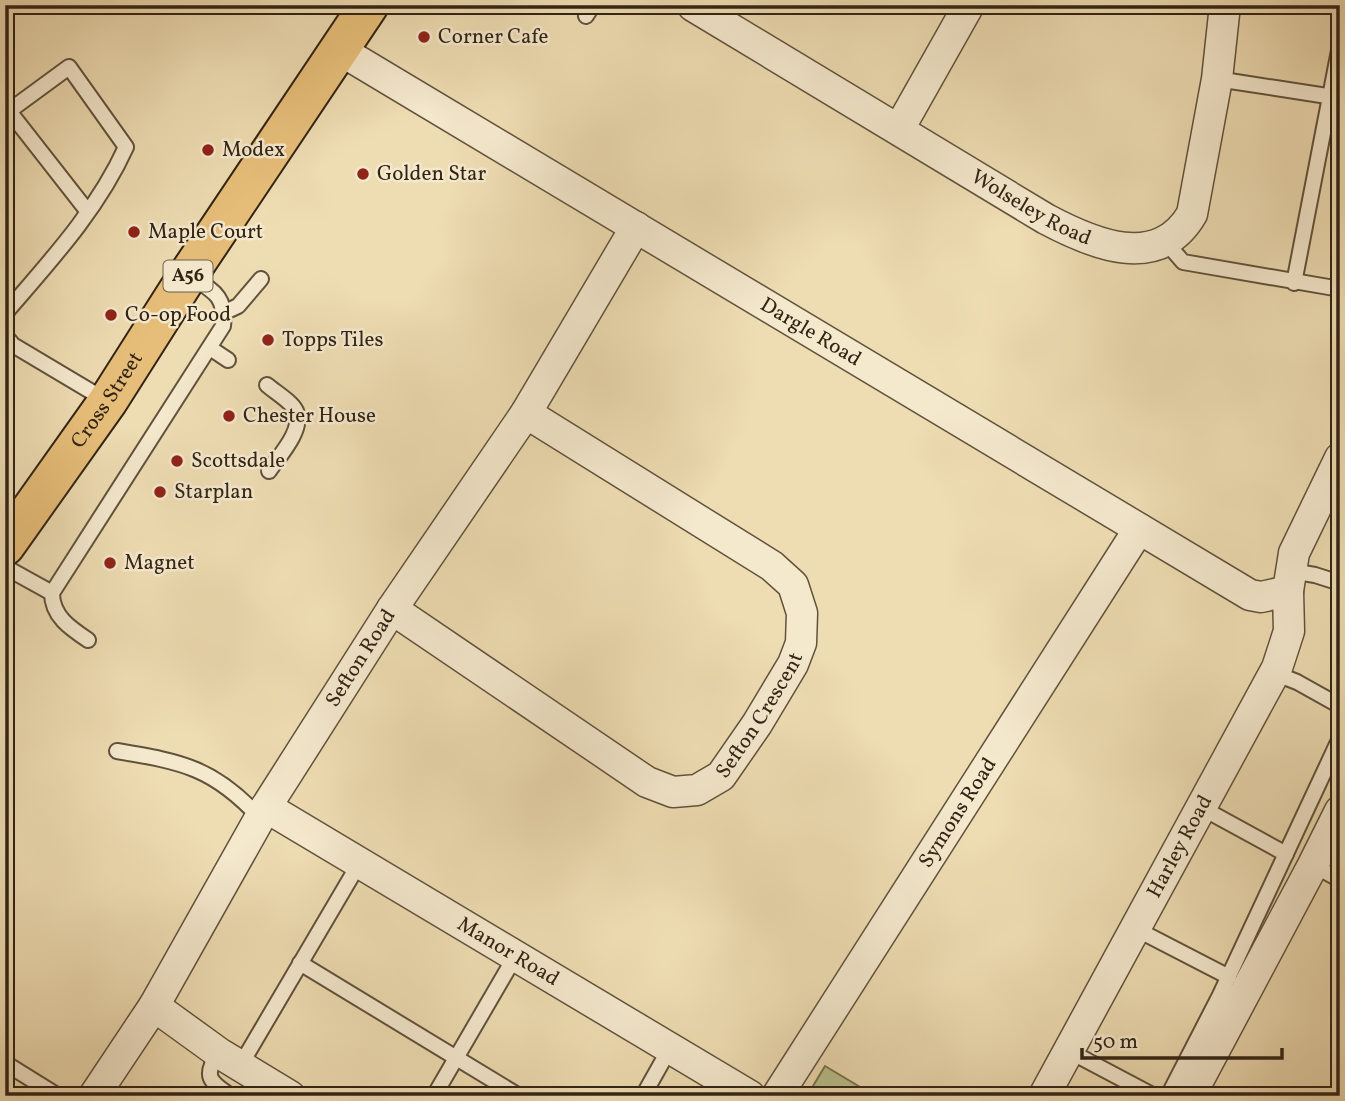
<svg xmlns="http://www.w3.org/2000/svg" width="1345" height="1101" viewBox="0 0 1345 1101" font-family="Vollkorn,serif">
  <rect width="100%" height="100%" fill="#eedcb2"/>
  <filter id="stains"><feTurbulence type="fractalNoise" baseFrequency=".00286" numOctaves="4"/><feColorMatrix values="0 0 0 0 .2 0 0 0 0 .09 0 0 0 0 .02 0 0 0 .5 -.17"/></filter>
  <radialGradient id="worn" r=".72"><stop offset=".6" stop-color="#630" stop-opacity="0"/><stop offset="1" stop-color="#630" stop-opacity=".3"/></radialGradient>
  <path fill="#b9c08c" stroke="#767250" stroke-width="2" d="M825,1066L875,1096H807Z"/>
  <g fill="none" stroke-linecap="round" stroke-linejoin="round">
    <g stroke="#61523c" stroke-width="18">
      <g id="service">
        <path d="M586,16L593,5"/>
        <path d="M1217,79L1340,98"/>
        <path d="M1165,241L1183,262L1340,289"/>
        <path d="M1294,283L1340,45"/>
        <path d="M225,312L238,306L261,279"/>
        <path d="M5,317L8,310C52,259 98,209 126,147L69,67L9,111L88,212"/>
        <path d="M5,335L13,345L107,401"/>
        <path d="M210,348L228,360"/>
        <path d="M267,385C275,392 292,402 296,411C304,430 279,456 269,471"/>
        <path d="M5,567L52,593"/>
        <path d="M1291,571L1315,575L1340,583"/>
        <path d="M88,640C70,628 52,616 52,593L223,326C226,295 213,291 190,276"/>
        <path d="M1274,673L1297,682L1340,706"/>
        <path d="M117,751C183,762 214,768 260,818"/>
        <path d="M1202,808L1286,854"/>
        <path d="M1313,865L1340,880"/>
        <path d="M1136,929L1229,977"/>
        <path d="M300,963L519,1096"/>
        <path d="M1069,1051L1154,1096"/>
        <path d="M219,1053C202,1076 210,1082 231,1096"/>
        <path d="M5,1063L58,1096"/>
        <path d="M240,1066L360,862"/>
        <path d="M434,1096L516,955"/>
        <path d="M643,1096L670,1048"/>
        <path d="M1168,1096L1220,995L1339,740"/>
      </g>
    </g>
    <g stroke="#61523c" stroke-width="33">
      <g id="minor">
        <path id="s1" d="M693,6L1046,219C1093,244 1158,272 1192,214L1217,79L1225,5"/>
        <path id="s2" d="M338,49L1250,595L1261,597L1288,591"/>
        <path d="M899,129L969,5"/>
        <path id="s3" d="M392,609L647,782L673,792L697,790L721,776L757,724L793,664L801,643L802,613L793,585L772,566L526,413"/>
        <path id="s4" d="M266,807L750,1096"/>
        <path d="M154,1006L219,1053L290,1096"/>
        <path id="s5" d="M94,1096L154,1006L266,807L392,609L526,413L636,227"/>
        <path id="s6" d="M777,1096L1139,529"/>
        <path id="s7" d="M1044,1096L1277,668L1289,631L1288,591L1294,553L1340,458"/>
        <path d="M1190,1096L1313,865L1340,811"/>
      </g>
    </g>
    <g stroke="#322415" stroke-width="42">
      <g id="trunk">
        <path id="s8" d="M5,546L108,401L188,275L369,5"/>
      </g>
    </g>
    <use href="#service" stroke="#f4e8cd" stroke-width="14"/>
    <use href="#minor" stroke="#f4e8cd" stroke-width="30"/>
    <use href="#trunk" stroke="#e7be79" stroke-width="38"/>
  </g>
  <g fill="#8f2418" stroke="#f4e8cd" stroke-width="2.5">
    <circle cx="424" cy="37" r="7"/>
    <circle cx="208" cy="150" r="7"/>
    <circle cx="363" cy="174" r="7"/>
    <circle cx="134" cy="232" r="7"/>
    <circle cx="111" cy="315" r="7"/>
    <circle cx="268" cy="340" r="7"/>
    <circle cx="229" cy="416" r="7"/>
    <circle cx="177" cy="461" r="7"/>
    <circle cx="160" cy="492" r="7"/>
    <circle cx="110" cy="563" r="7"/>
  </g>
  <g text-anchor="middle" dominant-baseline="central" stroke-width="5" stroke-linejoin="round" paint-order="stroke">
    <rect fill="#f4e8cd" stroke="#6c5f4c" stroke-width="2" x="163.5" y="260.5" width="49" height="31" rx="5"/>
    <g font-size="19" font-weight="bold" fill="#322415">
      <text x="188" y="276">A56</text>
    </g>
    <g font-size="21" fill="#322415" stroke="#f4e8cd" text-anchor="start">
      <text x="438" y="37">Corner Cafe</text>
      <text x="222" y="150">Modex</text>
      <text x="377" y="174">Golden Star</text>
      <text x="148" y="232">Maple Court</text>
      <text x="125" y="315">Co-op Food</text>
      <text x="282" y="340">Topps Tiles</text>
      <text x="243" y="416">Chester House</text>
      <text x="191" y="461">Scottsdale</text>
      <text x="174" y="492">Starplan</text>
      <text x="124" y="563">Magnet</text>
    </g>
    <g font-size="21" fill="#322415" stroke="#f4e8cd">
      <text stroke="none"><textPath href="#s1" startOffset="394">Wolseley Road</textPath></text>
      <text stroke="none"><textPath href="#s2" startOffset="551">Dargle Road</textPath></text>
      <text stroke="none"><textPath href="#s8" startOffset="178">Cross Street</textPath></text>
      <text stroke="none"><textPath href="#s5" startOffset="513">Sefton Road</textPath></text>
      <text stroke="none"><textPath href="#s3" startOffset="460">Sefton Crescent</textPath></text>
      <text stroke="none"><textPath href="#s6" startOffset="336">Symons Road</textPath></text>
      <text stroke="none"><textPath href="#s7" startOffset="284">Harley Road</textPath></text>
      <text stroke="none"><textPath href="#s4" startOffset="282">Manor Road</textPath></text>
    </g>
  </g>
  <rect width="1345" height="1101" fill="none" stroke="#eedcb2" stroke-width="28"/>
  <rect x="7" y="7" width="1331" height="1087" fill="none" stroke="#322415" stroke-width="3.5"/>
  <rect x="14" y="14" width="1317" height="1073" fill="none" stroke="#322415" stroke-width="2"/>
  <path d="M1082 1048v10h200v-10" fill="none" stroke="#322415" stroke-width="3.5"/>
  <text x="1093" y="1048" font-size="21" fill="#322415" stroke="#f4e8cd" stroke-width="5" paint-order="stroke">50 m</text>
  <rect width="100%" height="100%" filter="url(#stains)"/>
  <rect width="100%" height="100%" fill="url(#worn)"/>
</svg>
